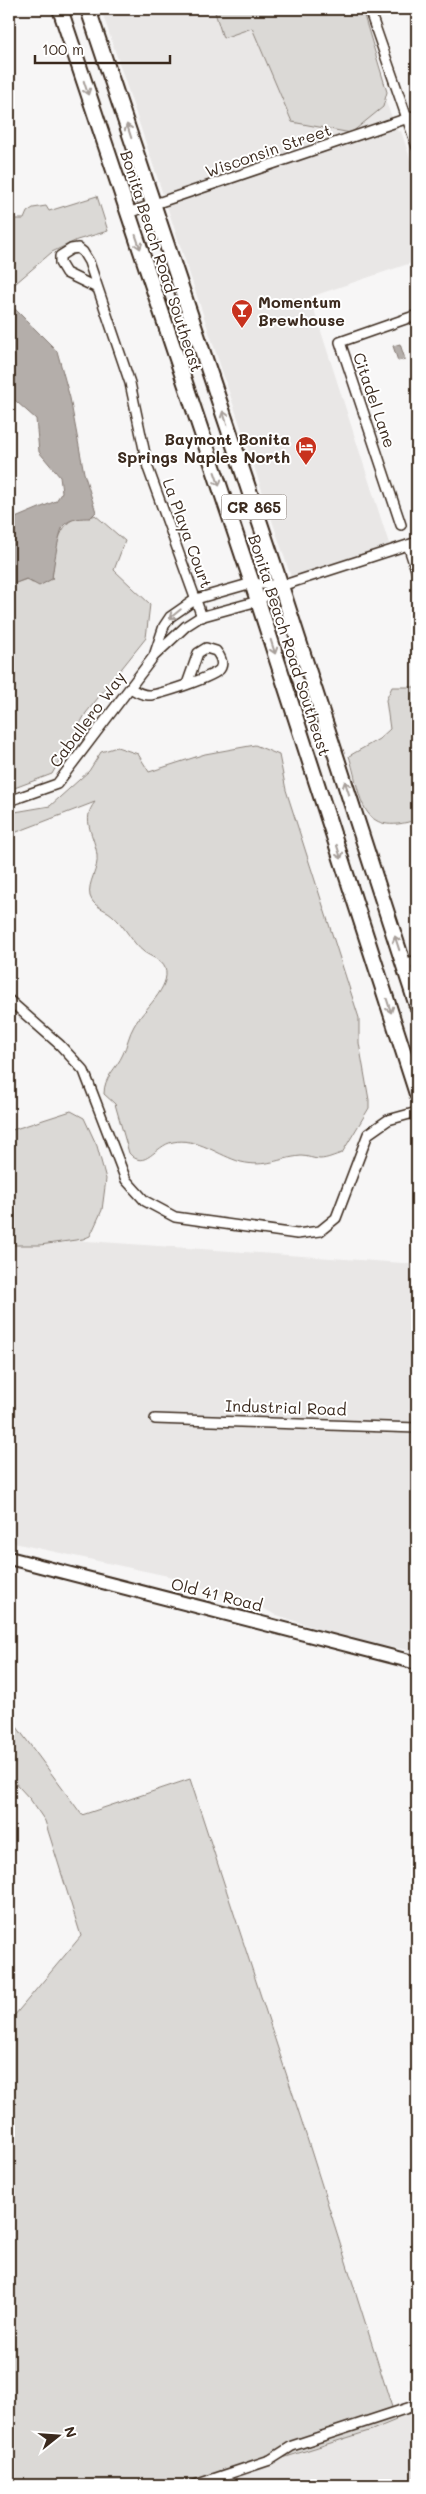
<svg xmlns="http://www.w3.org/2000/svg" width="426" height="2494" viewBox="0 0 426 2494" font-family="Mali,sans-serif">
  <rect width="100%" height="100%" fill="#f7f6f6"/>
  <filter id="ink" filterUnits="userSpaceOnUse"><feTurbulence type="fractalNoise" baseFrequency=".02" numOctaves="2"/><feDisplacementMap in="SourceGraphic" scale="10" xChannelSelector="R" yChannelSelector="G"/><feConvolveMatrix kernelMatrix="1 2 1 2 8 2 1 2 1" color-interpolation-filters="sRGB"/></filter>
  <g filter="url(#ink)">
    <g fill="#e9e7e6">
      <path d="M101,9H214L223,37L252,28L292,122L383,107L385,100L398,132L401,131L417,179V261L310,297L392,553L294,586Z"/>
      <path d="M73,1240L417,1264V1651L360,1643L274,1614L262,1608L196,1586L182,1584L168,1576L9,1542V1245H40Z"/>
      <path d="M417,2403V2485H197L372,2430L395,2420L393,2411Z"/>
    </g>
    <g fill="#dbd9d6" stroke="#8b827a">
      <path d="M214,9H362L387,92L383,107L351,133L292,122L252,28L223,38Z"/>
      <path d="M97,196L108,231L77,240L52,252L9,289V219H24L27,212L33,208L46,206L49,211Z"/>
      <path d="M95,515L125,541L114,570L150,604L146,638L86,713L52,774L9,790V589L13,584L27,579L32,583L52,579C54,560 56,525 76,518C83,516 89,519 95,515Z"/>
      <path d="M392,687H417V811L412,821C358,837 361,792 349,756L379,739L390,729L386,700Z"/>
      <path d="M255,745L279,755L286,790L359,1018V1043L369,1100V1108L342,1153C335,1155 327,1159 320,1159C313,1159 308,1156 301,1156C278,1158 267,1168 241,1162C219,1156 197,1137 173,1142C155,1145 145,1172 129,1153L115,1104L104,1094C104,1076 116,1070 123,1054C127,1046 129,1034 134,1026C142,1011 172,987 165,968C162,960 151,957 144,952C132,943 125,926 112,915C104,908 94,908 90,896C87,882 99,870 97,855C95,836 80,820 95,802L9,835V813L50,806L89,771L101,752L117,747L138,754L149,772L205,754Z"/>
      <path d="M71,1111L84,1118L97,1146L106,1179L102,1210L93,1230L90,1236L83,1239L40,1245H9V1131Z"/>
      <path d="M9,1712L14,1723L82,1815L190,1779L301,2119L396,2420L372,2430L197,2485H9V2022L81,1936L45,1821L30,1799L9,1776Z"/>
    </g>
    <g fill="#b4aeaa" stroke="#847972">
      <path d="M9,303L57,351L70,398L84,473L96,512L90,518C82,518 71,518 64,525C59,530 53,569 52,579L39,586L26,579L13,584L9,589V523L13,519L56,501L62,492L60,477L39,452L36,419L9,395Z"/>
      <path d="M400,344L405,359L398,361L393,346Z"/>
    </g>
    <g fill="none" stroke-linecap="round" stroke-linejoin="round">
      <g stroke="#3b2a1e" stroke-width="12">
        <g id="street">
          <path d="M369,9L417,147"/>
          <path d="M128,213L417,115"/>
          <path d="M97,288L66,273L60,263V256L71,249L78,248L83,252L89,262L130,383L148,468L202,617"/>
          <path d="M401,525L340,342L417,315"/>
          <path d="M408,545L417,573"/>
          <path d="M281,586L417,542"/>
          <path d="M130,688C135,691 141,695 148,695C157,696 216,676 220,669C224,663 220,656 216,651L206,648L198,653L187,684"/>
          <path d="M9,801L57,784L154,656L186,626L200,617L258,601L281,586L252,583L196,599L170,617L164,626L154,656"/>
          <path d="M404,964L417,960"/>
          <path d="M9,1000L60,1045L84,1071L126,1180L145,1201L175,1217L297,1234L320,1231L336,1218L368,1134L388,1120L417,1112"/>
          <path d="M155,1419L417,1428"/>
          <path d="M195,2485L270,2460L292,2446L417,2405"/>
        </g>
      </g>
      <g stroke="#3b2a1e" stroke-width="16">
        <path id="secondary" d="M9,1558L417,1663"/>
      </g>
      <g stroke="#3b2a1e" stroke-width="18">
        <g id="primary">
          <path d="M60,9L258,601L417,1094"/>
          <path d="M88,9L281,586L417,1006"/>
        </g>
      </g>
      <use href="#street" stroke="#fff" stroke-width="9"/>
      <use href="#secondary" stroke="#fff" stroke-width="12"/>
      <use href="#primary" stroke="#fff" stroke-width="14"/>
    </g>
    <defs><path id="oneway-shaft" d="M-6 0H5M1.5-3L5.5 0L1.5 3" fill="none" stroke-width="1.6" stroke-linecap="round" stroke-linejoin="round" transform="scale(1.25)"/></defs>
    <g stroke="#a79f9a">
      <use href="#oneway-shaft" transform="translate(86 88) rotate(72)"/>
      <use href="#oneway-shaft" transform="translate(129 131) rotate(-108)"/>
      <use href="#oneway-shaft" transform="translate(138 242) rotate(71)"/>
      <use href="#oneway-shaft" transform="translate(225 418) rotate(-108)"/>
      <use href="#oneway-shaft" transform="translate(217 479) rotate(71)"/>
      <use href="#oneway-shaft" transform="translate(175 614) rotate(141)"/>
      <use href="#oneway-shaft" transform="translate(273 647) rotate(72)"/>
      <use href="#oneway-shaft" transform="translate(347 788) rotate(-108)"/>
      <use href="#oneway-shaft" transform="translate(339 852) rotate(72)"/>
      <use href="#oneway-shaft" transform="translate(397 943) rotate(-108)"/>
      <use href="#oneway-shaft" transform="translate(389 1006) rotate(72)"/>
    </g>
  </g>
  <defs>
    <g id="bar-pin" transform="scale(1.125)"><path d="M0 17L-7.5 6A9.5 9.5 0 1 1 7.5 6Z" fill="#c8321e" stroke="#fff"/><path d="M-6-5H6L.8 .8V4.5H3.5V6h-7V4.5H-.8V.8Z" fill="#fff"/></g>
    <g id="hotel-pin" transform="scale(1.125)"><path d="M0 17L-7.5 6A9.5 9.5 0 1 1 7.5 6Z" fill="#c8321e" stroke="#fff"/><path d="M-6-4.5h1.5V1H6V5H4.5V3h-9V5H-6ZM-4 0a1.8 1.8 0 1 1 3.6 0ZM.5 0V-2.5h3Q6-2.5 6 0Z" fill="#fff"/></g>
  </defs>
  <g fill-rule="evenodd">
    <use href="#bar-pin" x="242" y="310"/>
    <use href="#hotel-pin" x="306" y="447"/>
  </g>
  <g text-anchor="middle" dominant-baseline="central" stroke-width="4" stroke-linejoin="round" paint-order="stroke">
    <rect fill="#fff" stroke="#766a62" stroke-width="1" x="221.5" y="494.5" width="65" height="25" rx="4"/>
    <g font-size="15" font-weight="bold" fill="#3b2a1e">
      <text x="254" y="507">CR 865</text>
    </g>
    <g font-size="16" fill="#3b2a1e" stroke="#fff">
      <text transform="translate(268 150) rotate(-19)">Wisconsin Street</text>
      <text transform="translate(162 261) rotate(72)">Bonita Beach Road Southeast</text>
      <text transform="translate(375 400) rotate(71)">Citadel Lane</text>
      <text transform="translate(188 533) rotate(70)">La Playa Court</text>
      <text transform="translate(290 645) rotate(72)">Bonita Beach Road Southeast</text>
      <text transform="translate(87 719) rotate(-53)">Caballero Way</text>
      <text transform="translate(286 1407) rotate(2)">Industrial Road</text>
      <text transform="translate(217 1594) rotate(14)">Old 41 Road</text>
    </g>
    <g font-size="16" font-weight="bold" fill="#3b2a1e" stroke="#fff" text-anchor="start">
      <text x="258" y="301">Momentum<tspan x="258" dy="18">Brewhouse</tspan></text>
      <text x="290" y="438" text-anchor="end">Baymont Bonita<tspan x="290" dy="18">Springs Naples North</tspan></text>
    </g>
  </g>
  <rect width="426" height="2494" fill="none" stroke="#fff" stroke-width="30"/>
  <rect x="15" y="15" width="396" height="2464" fill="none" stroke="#3b2a1e" stroke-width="2" filter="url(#ink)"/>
  <g transform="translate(58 2436) rotate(73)" stroke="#ffffff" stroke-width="4" paint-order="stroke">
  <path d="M0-4L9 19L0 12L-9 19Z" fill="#3b2a1e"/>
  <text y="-8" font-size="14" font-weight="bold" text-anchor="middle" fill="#3b2a1e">N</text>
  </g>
  <path d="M35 55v8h135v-8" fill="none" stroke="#3b2a1e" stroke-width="2.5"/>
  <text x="42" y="55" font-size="15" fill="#3b2a1e" stroke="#ffffff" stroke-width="4" paint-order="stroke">100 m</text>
</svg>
